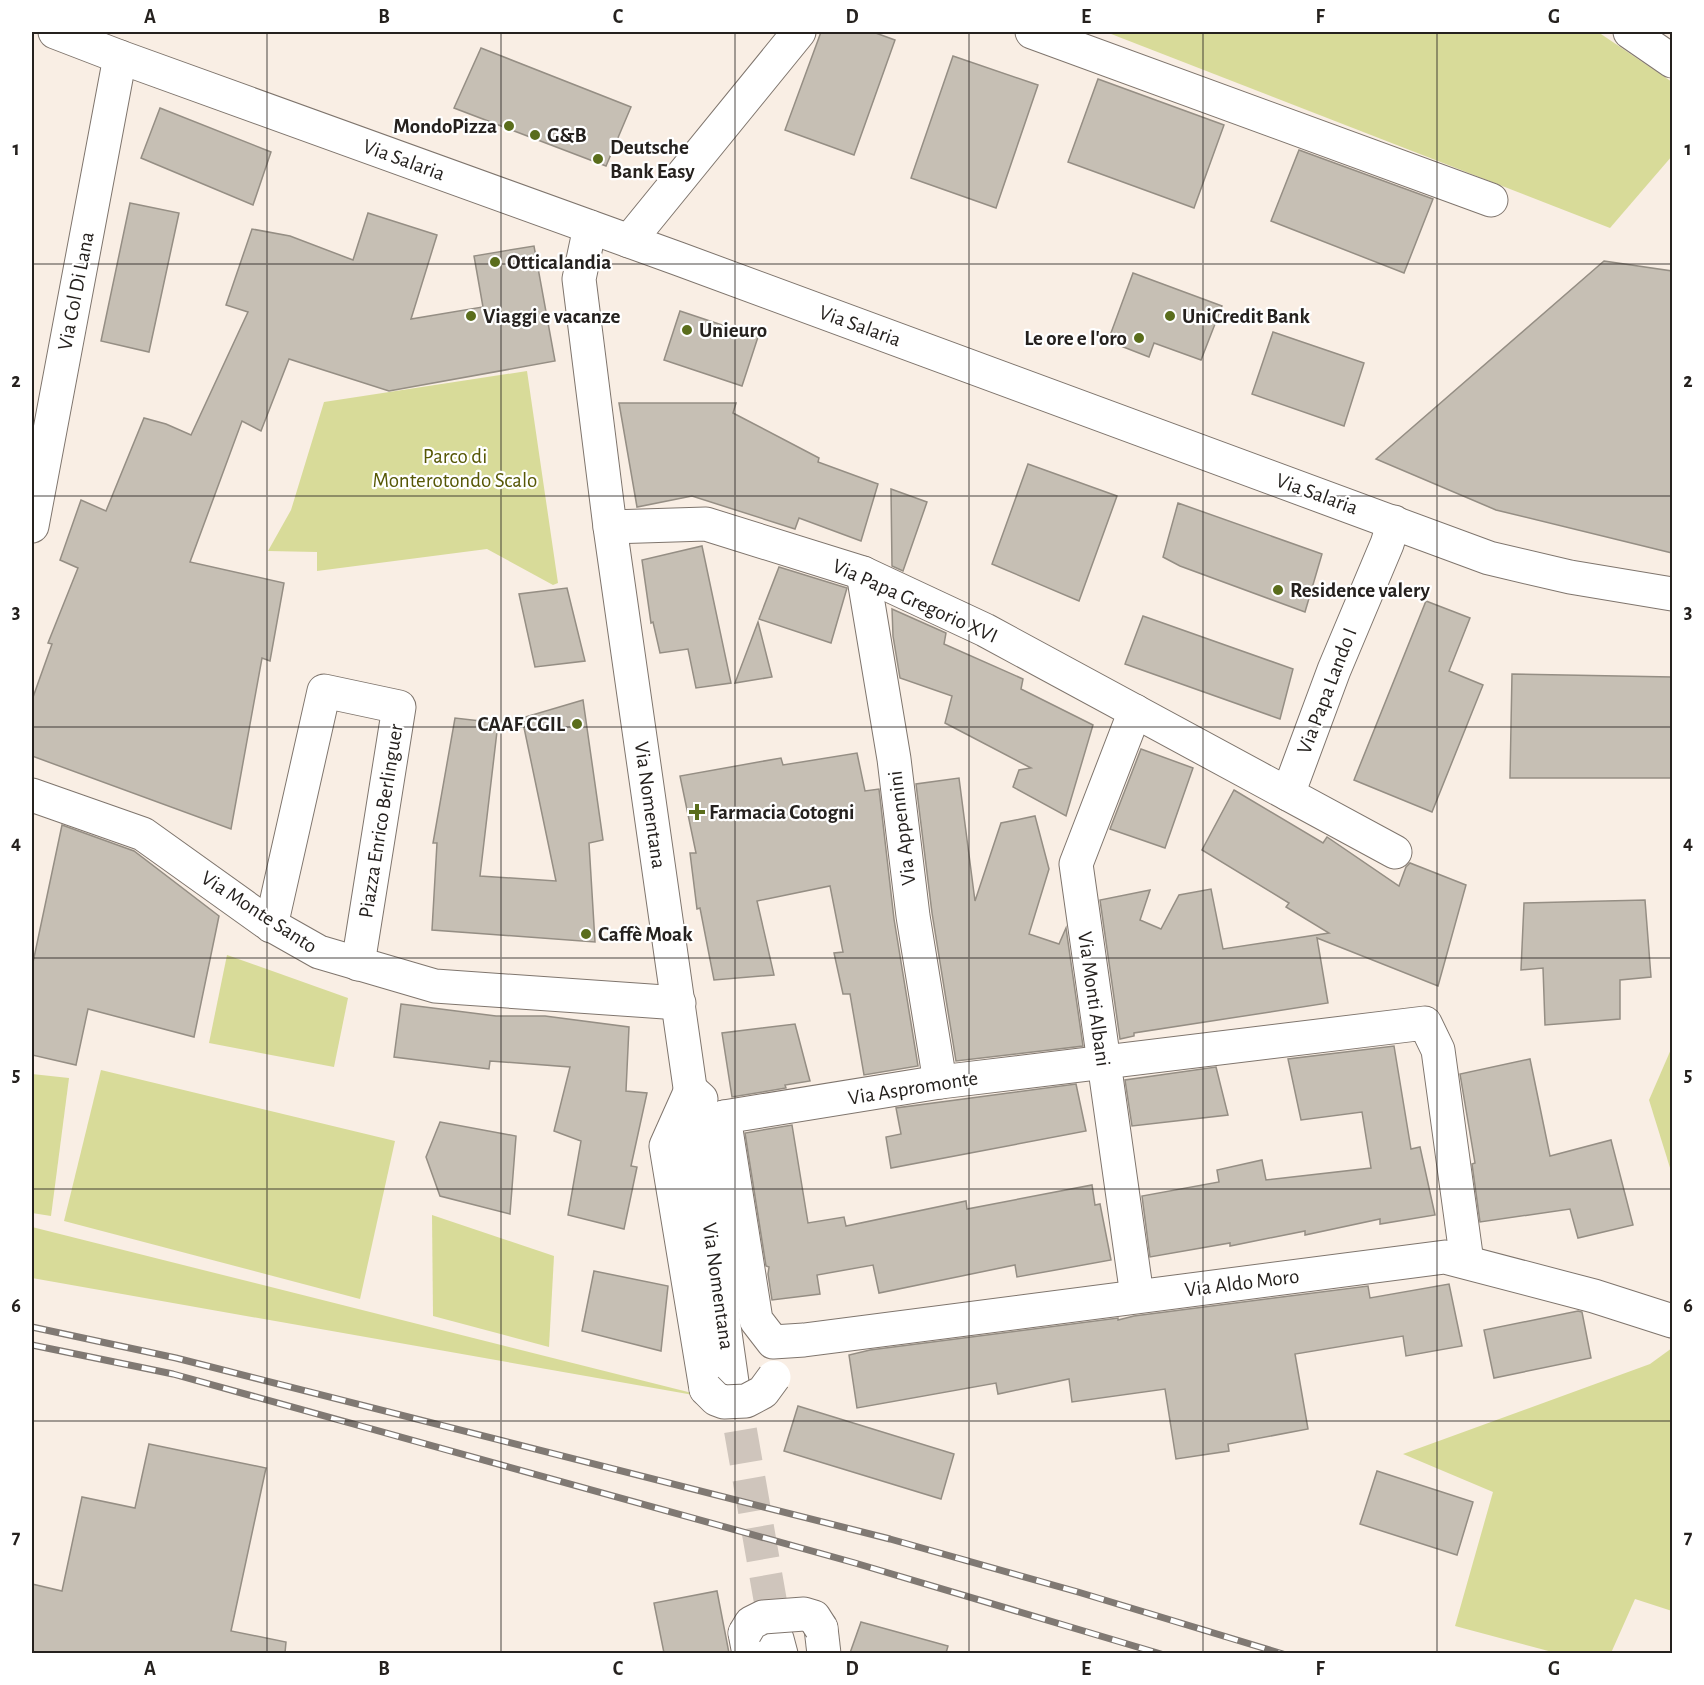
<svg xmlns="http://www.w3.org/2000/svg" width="1704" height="1685" viewBox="0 0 1704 1685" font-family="'Alegreya Sans',sans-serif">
  <rect width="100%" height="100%" fill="#f9eee4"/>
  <g fill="#d8db99">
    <path d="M1106,32H1598L1672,82V156L1610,228Z"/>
    <path d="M527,371L558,583L553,585L487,549L317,571V552L268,551L291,510L324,402Z"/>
    <path d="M227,955L348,998L334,1067L209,1043Z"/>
    <path d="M1672,1047V1169L1671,1171L1649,1100Z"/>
    <path d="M101,1070L395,1141L360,1299L64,1221Z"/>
    <path d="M32,1074L69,1078L51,1216L32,1213Z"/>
    <path d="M432,1215L554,1256L549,1347L433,1316Z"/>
    <path d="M32,1227L716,1399L32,1278Z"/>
    <path d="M1672,1348V1611L1635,1599L1611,1653H1556L1455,1626L1493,1492L1403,1454L1650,1364Z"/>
  </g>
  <g fill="#c6bfb4" stroke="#958e84" stroke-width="1.5">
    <path d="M821,32H873L895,40L854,155L785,130Z"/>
    <path d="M481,48L631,107L606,166L454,108Z"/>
    <path d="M953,56L1038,85L996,208L911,178Z"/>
    <path d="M1098,79L1224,125L1194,208L1068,162Z"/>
    <path d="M160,108L271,152L253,205L141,158Z"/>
    <path d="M1299,150L1433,199L1404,273L1271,221Z"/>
    <path d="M130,203L179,213L149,352L101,341Z"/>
    <path d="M368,213L437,235L411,319L483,307L474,256L534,246L555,361L389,391L289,359L261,431L242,421L190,562L284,583L270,661L262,658L231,829L32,756V700L52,644L48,643L78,568L60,560L81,500L106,511L144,418L166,424L191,435L248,312L226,305L252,229L290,236L353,260Z"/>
    <path d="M1604,261L1672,271V553L1496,510L1376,459Z"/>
    <path d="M1133,273L1222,306L1201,360L1154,343L1149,357L1108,341Z"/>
    <path d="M680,311L758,337L742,386L664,360Z"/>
    <path d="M1273,332L1364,363L1344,426L1252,394Z"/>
    <path d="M619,403H736L733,413L819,458L818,462L878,484L861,541L799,518L795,529L692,496L637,507Z"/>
    <path d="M1028,464L1117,496L1079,601L992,564Z"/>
    <path d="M891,489L927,502L903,571L892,566Z"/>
    <path d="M1178,503L1322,554L1305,612L1180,566L1163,557Z"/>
    <path d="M702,546L731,683L696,688L688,649L660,653L653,622L651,623L642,560Z"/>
    <path d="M779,567L847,588L831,643L759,619Z"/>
    <path d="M567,588L585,661L535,667L519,594Z"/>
    <path d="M1426,601L1470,618L1449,671L1483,685L1432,812L1354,780Z"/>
    <path d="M892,609L946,633L944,644L1023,679L1021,689L1093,725L1066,816L1013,787L1019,770L1031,768L945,723L952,696L900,678L893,636Z"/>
    <path d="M1143,616L1293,669L1280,719L1125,664Z"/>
    <path d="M758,622L772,677L735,683Z"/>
    <path d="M1512,674L1672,677V778H1510Z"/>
    <path d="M583,700L603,840L589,843L595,942L432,930L437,843H433L455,718L498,723L480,876L556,881L522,718Z"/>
    <path d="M1141,749L1193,768L1165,848L1110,829Z"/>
    <path d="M857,753L865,791L879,789L894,919L918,1066L864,1075L850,994H843L834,953L843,952L830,886L757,901L774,975L714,980L700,908L697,909L690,853H696L680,776L781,758L783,765Z"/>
    <path d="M959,778L975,901L1001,823L1035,816L1049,869L1029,934L1059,944L1066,928L1083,1046L956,1061L932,913L916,784Z"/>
    <path d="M1234,790L1323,843L1327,837L1399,886L1406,867L1410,863L1466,885L1438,986L1317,938L1328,1003L1134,1033V1036L1120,1039L1100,900L1150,890L1140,920L1161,929L1179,895L1211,889L1223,949L1329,933L1286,907L1289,903L1202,850Z"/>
    <path d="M62,825L134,851L219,916L194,1037L88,1009L76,1065L32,1055V967Z"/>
    <path d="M1645,900L1651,977L1620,980V1019L1545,1025L1543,968L1521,970L1524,903Z"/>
    <path d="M401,1004L496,1016H545L629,1027L626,1091L647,1093L631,1166L637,1167L624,1229L568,1215L581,1141L554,1131L570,1067L490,1061L489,1069L394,1057Z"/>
    <path d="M795,1024L810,1081L785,1085L786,1088L732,1097L722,1033Z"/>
    <path d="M1394,1046L1411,1149L1420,1147L1435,1215L1380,1224V1219L1305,1235V1231L1230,1246V1243L1150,1257L1142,1196L1219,1182L1217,1170L1262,1160L1266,1180L1371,1168L1362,1112L1301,1120L1288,1059Z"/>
    <path d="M1530,1059L1550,1156L1611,1140L1633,1225L1578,1238L1570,1209L1480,1222L1472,1164L1475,1163L1460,1074Z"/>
    <path d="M1216,1067L1228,1115L1132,1126L1125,1080Z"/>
    <path d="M1076,1084L1086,1131L891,1168L886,1137L901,1134L896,1108Z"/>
    <path d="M440,1122L516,1136L510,1214L440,1196L426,1157Z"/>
    <path d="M792,1125L808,1223L844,1217L846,1226L966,1201L967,1209L1092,1185L1095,1205L1100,1204L1111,1260L1017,1277L1015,1265L879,1293L873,1265L817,1275L820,1294L772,1300L768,1274L769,1267L766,1266L745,1133Z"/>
    <path d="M594,1271L668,1286L661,1351L582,1331Z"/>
    <path d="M1449,1284L1462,1346L1406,1356L1403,1336L1295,1354L1308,1429L1228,1444L1229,1451L1176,1459L1165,1389L1072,1402L1069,1379L998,1394L996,1383L857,1408L849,1355L870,1350L1118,1318V1320L1134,1316L1368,1286L1370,1298Z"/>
    <path d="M1578,1311L1582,1312L1591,1358L1494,1378L1484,1330Z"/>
    <path d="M798,1406L954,1454L941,1499L784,1451Z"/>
    <path d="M149,1444L266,1468L231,1631L286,1642L285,1653H32V1584L62,1591L82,1497L135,1508Z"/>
    <path d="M1377,1471L1473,1502L1457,1555L1360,1524Z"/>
    <path d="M717,1591L729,1653H664L654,1603Z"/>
    <path d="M861,1622L948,1646L946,1653H850Z"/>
  </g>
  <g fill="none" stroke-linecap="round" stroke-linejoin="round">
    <path stroke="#cfc5bc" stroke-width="33" stroke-dasharray="33 16" stroke-linecap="butt" d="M732,1382L777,1639"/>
    <g stroke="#7f756d" stroke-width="35">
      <g id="street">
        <path d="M1032,32L1491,200"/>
        <path d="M1630,32L1672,61"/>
        <path d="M629,241L799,32"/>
        <path d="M32,526L120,57"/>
        <path d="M610,527L706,524L863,573L985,630L1395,852"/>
        <path d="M863,573L894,759L913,916L940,1082"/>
        <path d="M1135,711L1076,864L1137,1296"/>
        <path d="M1288,794L1334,670L1387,544L1394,522"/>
        <path d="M32,795L143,834L266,922L319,952L435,986L679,1003"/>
        <path d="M271,926L324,691L399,707L358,964"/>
        <path d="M701,1099L691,1090L666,1146L706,1389"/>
        <path d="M724,1117L756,1320L773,1342L804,1340L1445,1257L1594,1296L1672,1321"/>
        <path d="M724,1117L940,1082L1425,1023L1438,1050L1467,1262"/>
        <path d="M821,1628L824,1654"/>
        <path d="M745,1633L749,1654"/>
      </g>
    </g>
    <g stroke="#7f756d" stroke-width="35">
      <g id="secondary">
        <path d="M55,32L120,57L679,259L1489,558L1570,577L1672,594"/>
        <path d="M590,227L579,279L610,527L732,1382"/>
        <path d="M777,1639L781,1654"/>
      </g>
    </g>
    <use href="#street" stroke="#fff" stroke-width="33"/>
    <use href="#secondary" stroke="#fff" stroke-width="33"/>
    <g stroke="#807973" stroke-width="7">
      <g id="rail">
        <path d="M32,1327L176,1358L890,1539L1078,1592L1283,1654"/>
        <path d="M32,1345L173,1374L855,1563L1161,1654"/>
      </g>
    </g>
    <use href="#rail" stroke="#fff" stroke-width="4.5" stroke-dasharray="14" stroke-linecap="butt"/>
    <g stroke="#7f756d" stroke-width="35" stroke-linecap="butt">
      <g id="street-bridge">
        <path d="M706,1389L716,1399L724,1402L746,1401L763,1392L774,1377"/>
        <path d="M745,1633L751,1623L763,1617L804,1614L814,1617L821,1628"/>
      </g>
    </g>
    <use href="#street-bridge" stroke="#fff" stroke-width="33"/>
  </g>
  <path fill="none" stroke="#25211e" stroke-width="1.5" stroke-opacity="0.55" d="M267,32V1654M501,32V1654M735,32V1654M969,32V1654M1203,32V1654M1437,32V1654M32,264H1672M32,496H1672M32,727H1672M32,958H1672M32,1189H1672M32,1421H1672"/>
  <g fill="#5a6d1c" stroke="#fff" stroke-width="2">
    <circle cx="509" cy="126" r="6"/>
    <circle cx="535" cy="135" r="6"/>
    <circle cx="598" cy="159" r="6"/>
    <circle cx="495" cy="262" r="6"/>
    <circle cx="471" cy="316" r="6"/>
    <circle cx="1170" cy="316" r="6"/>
    <circle cx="687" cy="330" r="6"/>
    <circle cx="1139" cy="338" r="6"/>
    <circle cx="1278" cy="590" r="6"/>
    <circle cx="577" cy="724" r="6"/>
    <path d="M694 803h6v6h6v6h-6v6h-6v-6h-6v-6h6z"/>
    <circle cx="586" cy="934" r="6"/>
  </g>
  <g text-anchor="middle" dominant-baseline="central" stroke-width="4.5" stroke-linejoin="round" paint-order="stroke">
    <g font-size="21" font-weight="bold" fill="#25211e" stroke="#fff" text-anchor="start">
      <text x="497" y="126" text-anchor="end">MondoPizza</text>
      <text x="547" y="135">G&amp;B</text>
      <text x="610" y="147">Deutsche<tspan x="610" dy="24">Bank Easy</tspan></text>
      <text x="507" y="262">Otticalandia</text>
      <text x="483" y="316">Viaggi e vacanze</text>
      <text x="1182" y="316">UniCredit Bank</text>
      <text x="699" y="330">Unieuro</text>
      <text x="1127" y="338" text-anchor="end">Le ore e l'oro</text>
      <text x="1290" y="590">Residence valery</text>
      <text x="565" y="724" text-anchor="end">CAAF CGIL</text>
      <text x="709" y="812">Farmacia Cotogni</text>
      <text x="598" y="934">Caffè Moak</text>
    </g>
    <g font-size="21" fill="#25211e" stroke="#fff">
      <text transform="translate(404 160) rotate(20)">Via Salaria</text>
      <text transform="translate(76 291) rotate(-79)">Via Col Di Lana</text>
      <text transform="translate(860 326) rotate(20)">Via Salaria</text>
      <text transform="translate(1317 494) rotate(20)">Via Salaria</text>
      <text transform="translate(915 601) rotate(24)">Via Papa Gregorio XVI</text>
      <text transform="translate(1327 691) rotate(-69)">Via Papa Lando I</text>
      <text transform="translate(650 805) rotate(82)">Via Nomentana</text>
      <text transform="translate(381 821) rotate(-81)">Piazza Enrico Berlinguer</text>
      <text transform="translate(902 828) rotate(-97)">Via Appennini</text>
      <text transform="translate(259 912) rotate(33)">Via Monte Santo</text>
      <text transform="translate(1094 999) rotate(82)">Via Monti Albani</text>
      <text transform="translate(913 1088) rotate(-9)">Via Aspromonte</text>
      <text transform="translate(1242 1283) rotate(-7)">Via Aldo Moro</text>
      <text transform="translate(718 1286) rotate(82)">Via Nomentana</text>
    </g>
    <g font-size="21" fill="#565705" stroke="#fff">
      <text x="455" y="456">Parco di<tspan x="455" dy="24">Monterotondo Scalo</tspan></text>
    </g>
  </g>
  <rect width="1704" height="1685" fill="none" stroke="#ffffff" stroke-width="66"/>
  <rect x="33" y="33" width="1638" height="1619" fill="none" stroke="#25211e" stroke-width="2"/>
  <g font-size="20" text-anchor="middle" font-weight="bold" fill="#25211e">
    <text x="150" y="23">A</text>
    <text x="384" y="23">B</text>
    <text x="618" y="23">C</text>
    <text x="852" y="23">D</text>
    <text x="1086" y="23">E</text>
    <text x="1320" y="23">F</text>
    <text x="1554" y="23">G</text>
    <text x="16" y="155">1</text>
    <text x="1688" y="155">1</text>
    <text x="16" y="387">2</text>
    <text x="1688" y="387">2</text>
    <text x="16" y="618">3</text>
    <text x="1688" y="618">3</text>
    <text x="16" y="849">4</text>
    <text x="1688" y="849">4</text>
    <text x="16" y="1081">5</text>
    <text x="1688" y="1081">5</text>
    <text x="16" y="1312">6</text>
    <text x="1688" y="1312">6</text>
    <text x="16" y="1543">7</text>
    <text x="1688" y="1543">7</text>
    <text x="150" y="1675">A</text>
    <text x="384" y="1675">B</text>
    <text x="618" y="1675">C</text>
    <text x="852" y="1675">D</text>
    <text x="1086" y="1675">E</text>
    <text x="1320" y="1675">F</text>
    <text x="1554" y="1675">G</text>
  </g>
</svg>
